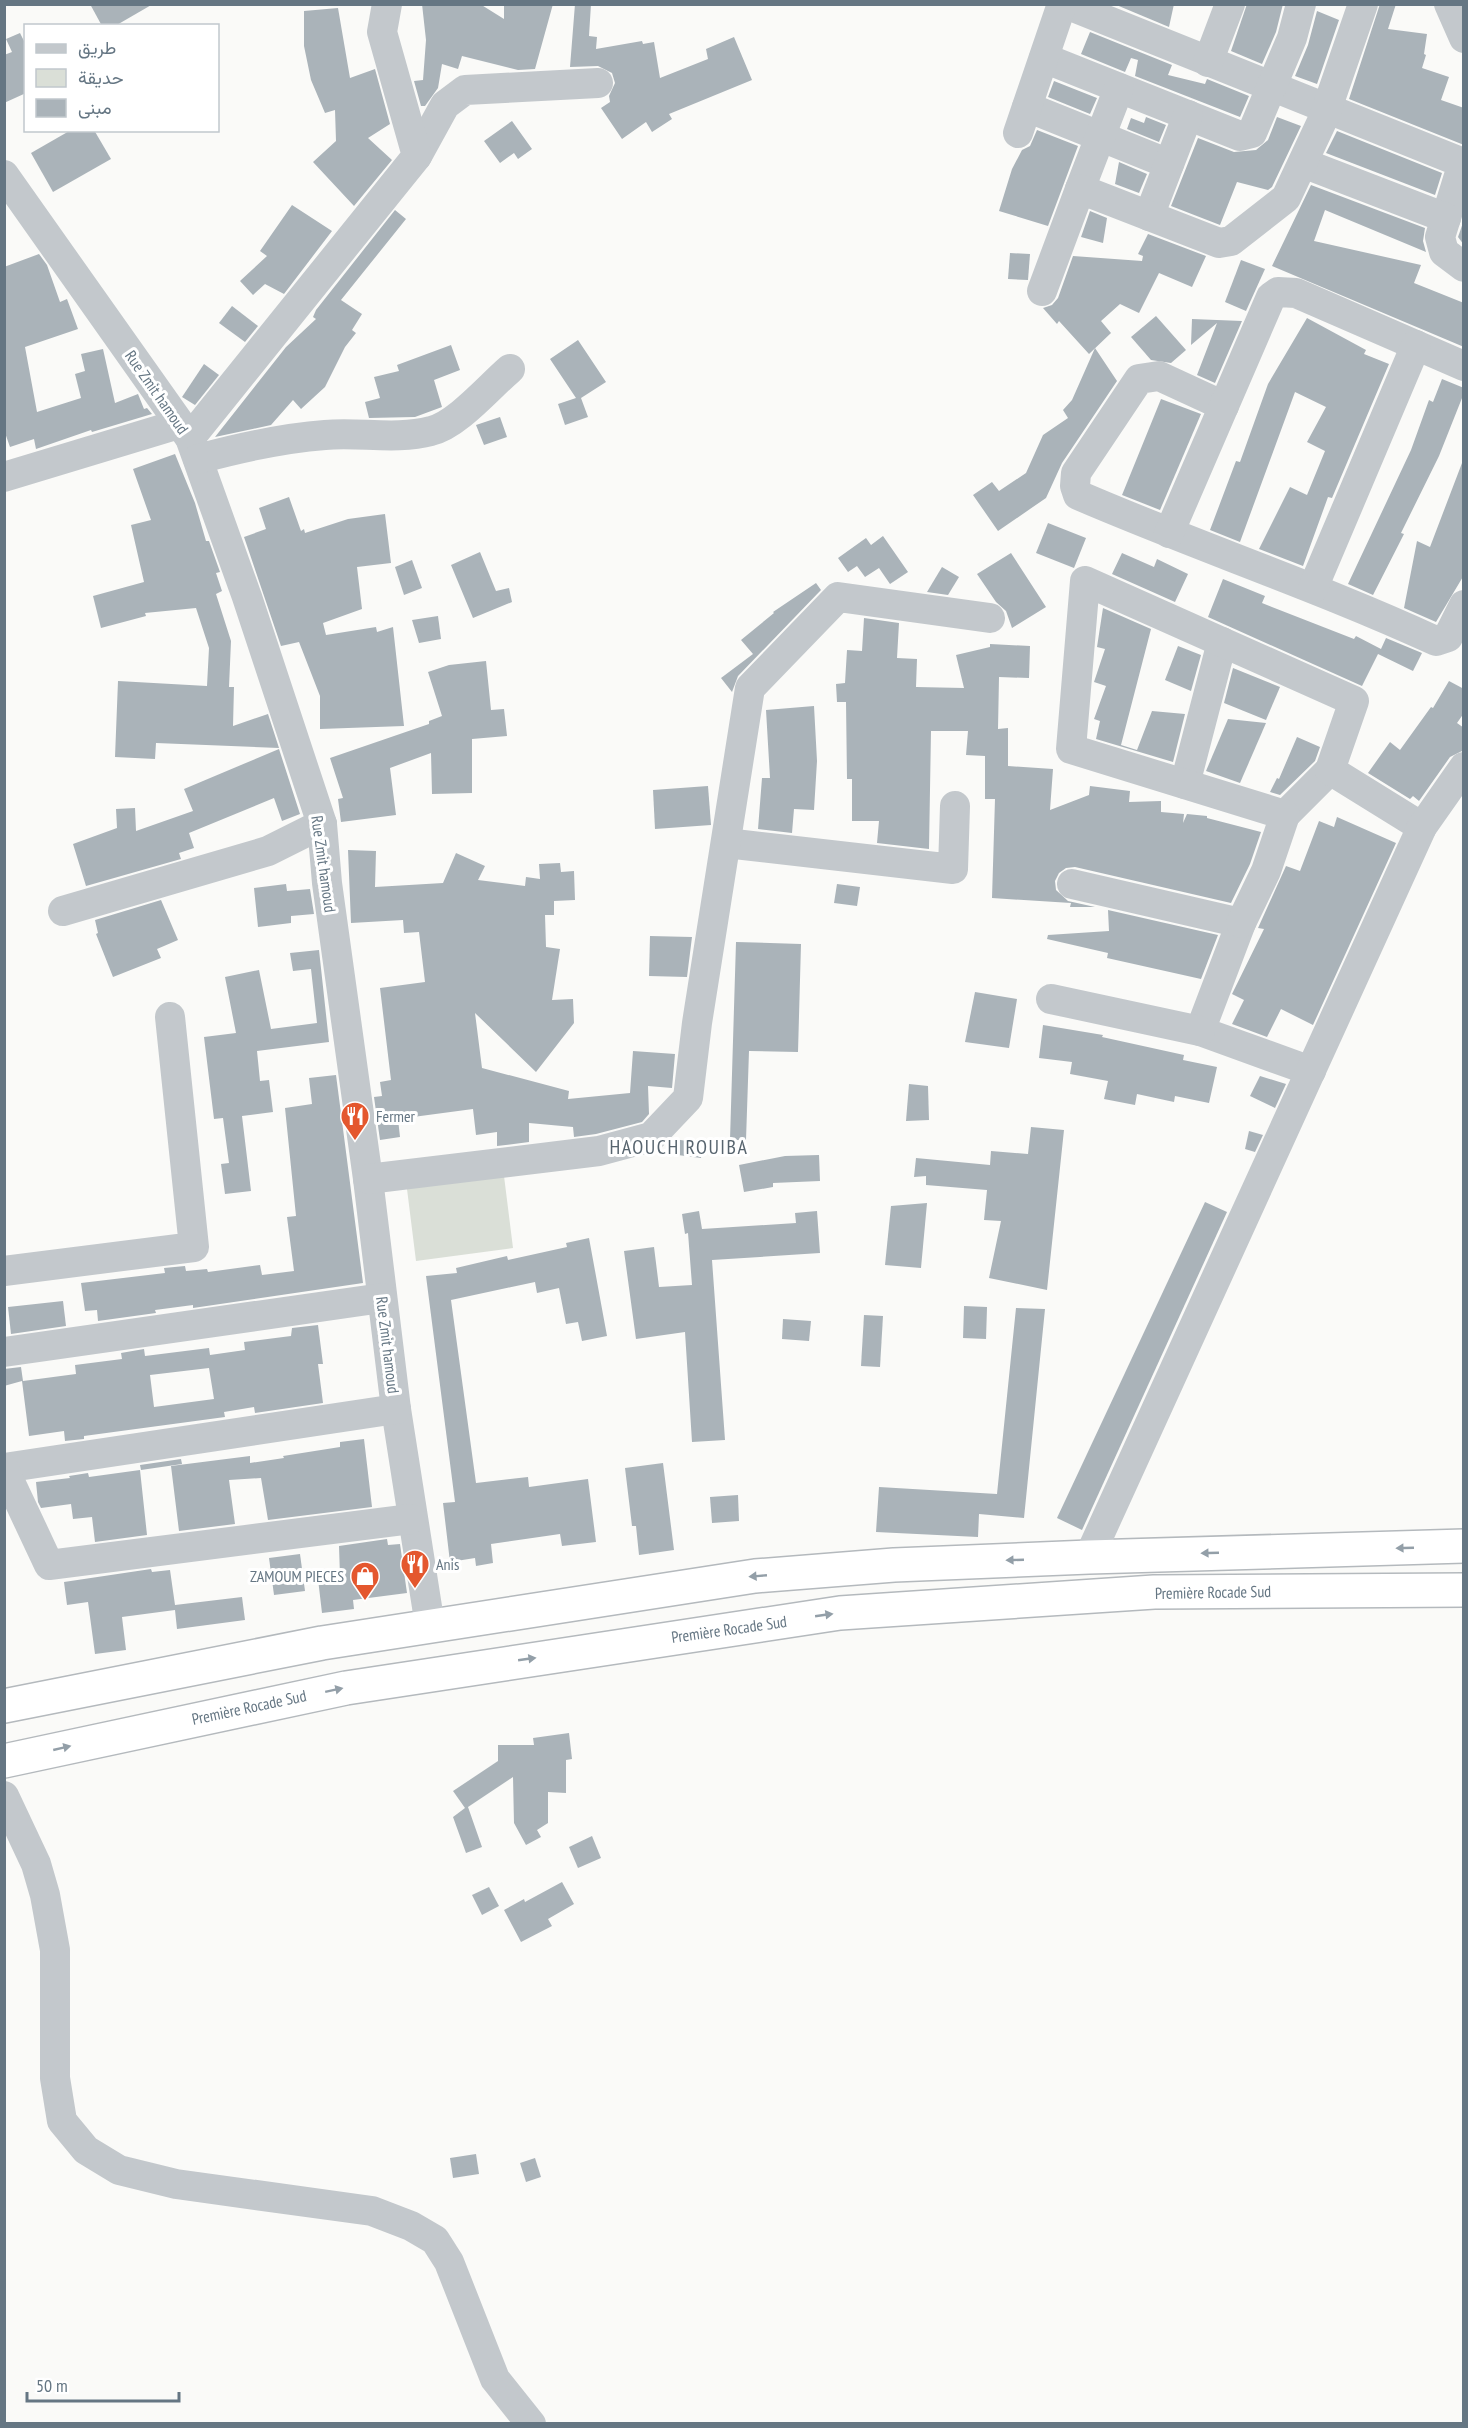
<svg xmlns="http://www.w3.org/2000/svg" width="1468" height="2428" viewBox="0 0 1468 2428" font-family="'PT Sans Narrow',Vazirmatn,sans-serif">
  <rect width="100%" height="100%" fill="#fafaf8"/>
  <path fill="#dadfd7" d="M503,1168L513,1248L416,1261L406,1181Z"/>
  <g fill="#aab3b9" fill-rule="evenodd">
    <path d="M90,4H153L115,26H102Z"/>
    <path d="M422,4H480L504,19V4H553L535,69L518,70L462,56L458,69L442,64L438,88L425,106H421L414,81L423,80L426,40Z"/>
    <path d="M575,4H591L589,36L597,37L596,49L642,41L643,44L654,42L660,78L708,59L706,49L734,37L752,80L669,114L672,119L652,132L646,122L622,139L601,108L610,102L609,96L615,83L612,73L598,66L570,67Z"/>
    <path d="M1114,4H1174L1169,27Z"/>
    <path d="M1247,4H1283L1276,32L1262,64L1231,51Z"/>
    <path d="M1380,4H1396L1388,29L1427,34L1424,54L1426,55L1422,68L1449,77L1441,100L1464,108V145L1349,99Z"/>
    <path d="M338,8L350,78L375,69L390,124L368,138L392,160L354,206L313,162L336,141L335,110L325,113L311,80L304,46V11Z"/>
    <path d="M1317,11L1339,20L1317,84L1295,76L1308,45Z"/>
    <path d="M1090,32L1172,65L1168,75L1205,84L1207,79L1249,96L1240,117L1135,76L1138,60L1131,58L1125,72L1081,54Z"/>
    <path d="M20,33L26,45V93L4,103V55L12,52L6,39Z"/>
    <path d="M1054,81L1097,98L1090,114L1048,97Z"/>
    <path d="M1146,117L1166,125L1159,142L1127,129L1131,118L1144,123Z"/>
    <path d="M1277,117L1301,126L1272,187L1268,190L1237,182L1220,225L1171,206L1198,138L1234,152L1256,150L1268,140Z"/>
    <path d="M512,121L532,149L518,159L514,153L500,163L484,141Z"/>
    <path d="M71,130H94L111,159L53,192L31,153Z"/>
    <path d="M1037,130L1078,146L1048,226L999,211L1012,169L1022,150L1030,146Z"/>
    <path d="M1337,131L1442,173L1435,195L1326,153Z"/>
    <path d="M1119,162L1147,174L1139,193L1115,184Z"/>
    <path d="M1311,185L1425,228L1423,241L1426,252L1325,210L1314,241L1421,265L1414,283L1464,303V347L1272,266Z"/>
    <path d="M292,205L332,231L284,294L265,284L253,295L240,281L267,256L260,251Z"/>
    <path d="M395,210L406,219L341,300L362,314L352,330L356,333L345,347L325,387L301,409L293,400L271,425L215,437L286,347L316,319L313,317L316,310Z"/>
    <path d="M1090,211L1107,218L1103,243L1081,237Z"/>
    <path d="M1464,220V245L1458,237Z"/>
    <path d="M1148,234L1206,256L1192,287L1159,273L1139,313L1120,304L1101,321L1111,333L1089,354L1059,321L1057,324L1043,308L1052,305L1058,298L1073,256L1142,261L1143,256L1138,254Z"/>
    <path d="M1010,253L1030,254L1028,280L1008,279Z"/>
    <path d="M39,254L47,265L60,302L67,299L78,329L25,347L37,412L81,398L75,374L85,371L81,354L103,349L115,403L138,394L144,409L147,408L152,414L92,432L91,430L36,449L34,439L10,447L4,430V267Z"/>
    <path d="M1241,260L1265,269L1246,311L1225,302Z"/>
    <path d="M232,306L258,326L245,342L219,323Z"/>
    <path d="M1156,316L1186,350L1171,363L1151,360L1131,337Z"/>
    <path d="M1307,318L1366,350L1364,354L1389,364L1332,498L1328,497L1303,566L1259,549L1290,487L1307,495L1325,451L1307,442L1326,407L1295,392L1240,542L1210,530L1236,461L1240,462L1268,384Z"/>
    <path d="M1192,319L1242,321L1215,383L1197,375L1217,323L1191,345Z"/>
    <path d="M578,340L606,382L581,398L588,417L565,425L558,404L576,398L550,359Z"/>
    <path d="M451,345L460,370L434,380L442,407L415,417L369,418L365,402L380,398L374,377L399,371L397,365Z"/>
    <path d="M1095,348L1117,381L1062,463L1046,498L998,531L973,495L992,482L999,491L1026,473L1043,435L1068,418L1063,410L1072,400Z"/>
    <path d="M204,364L219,375L195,405L182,397Z"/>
    <path d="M1442,379L1464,388V393L1439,456L1401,533L1404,534L1373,595L1348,584L1411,450L1429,400L1433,402Z"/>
    <path d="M1161,399L1201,414L1160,510L1122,495Z"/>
    <path d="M500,417L507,437L484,445L476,425Z"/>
    <path d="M175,454L195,503L206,541H209L220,572L216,573L222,591L216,594L231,641L229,687H234L233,726L268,714L279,748L156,743L155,759L115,757L118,681L207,686L209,648L196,608L145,613L146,616L101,628L93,596L144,582L131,525L151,520L133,469Z"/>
    <path d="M1462,463L1464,575L1436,622L1404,608L1417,541L1430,547Z"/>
    <path d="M289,497L301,531L304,529L305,533L348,519L385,514L391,563L357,567L362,609L323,623L326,635L376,627L377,632L393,627L404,726L320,729V696L299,642L281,646L244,537L266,529L259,508Z"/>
    <path d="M1048,523L1086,538L1074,568L1036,553Z"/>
    <path d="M883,536L908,572L890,584L879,568L865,577L857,566L848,572L838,558L866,538L871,545Z"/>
    <path d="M480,552L496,591L509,588L512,602L473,618L451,565Z"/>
    <path d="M1011,553L1046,607L1012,628L1006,611L996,602L977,574Z"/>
    <path d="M1122,553L1154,567L1157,559L1188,574L1175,602L1112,574Z"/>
    <path d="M412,560L422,588L404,595L395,567Z"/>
    <path d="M942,567L959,577L948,595L927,592Z"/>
    <path d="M1223,579L1265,596L1262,603L1354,639L1356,636L1381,649L1386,638L1422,653L1413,671L1378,654L1362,686L1208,617Z"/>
    <path d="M816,583L821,590L738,676L732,692L721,678L753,654L741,640L774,613L773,612Z"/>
    <path d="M1103,608L1151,629L1121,745L1137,750L1152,711L1185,714L1173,762L1096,739L1100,721L1094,719L1106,686L1094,682L1105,649L1097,647Z"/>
    <path d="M438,616L441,639L419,643L412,620Z"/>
    <path d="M864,618L899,623L897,658L917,659L916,687L964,688L956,655L990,647V644L1030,646L1029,678L999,677L998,729L1008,728V766L1053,769L1050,810L1089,795L1090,786L1130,791L1129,802L1161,801V812L1184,814L1183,823L1187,814L1207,816V818L1261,832L1250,864L1231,903L1075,867L1066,868L1059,873L1055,881L1056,890L1068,901L1095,907H1070L1071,903L992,898L995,799H985V756L966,755L968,731H931L929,849L877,843L879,821H852V779H847L846,702H837L836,684L845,683L847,650L862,651Z"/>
    <path d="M1178,646L1201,655L1191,691L1165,680Z"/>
    <path d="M486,661L491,710L504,709L507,736L472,739V793L432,794L431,753L390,768L396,815L341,822L338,799L343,798L330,758L429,724V721L442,716L428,672L449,665Z"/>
    <path d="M1233,668L1280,687L1266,720L1224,703Z"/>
    <path d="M1449,681L1464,689V713L1457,723L1464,728V750L1450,757L1419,801L1413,796L1410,799L1368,773L1390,742L1400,750L1431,707L1433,708Z"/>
    <path d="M814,706L817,761L814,810L794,809L792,833L758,829L762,778H770L766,710Z"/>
    <path d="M1228,719L1266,723L1240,783L1206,771Z"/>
    <path d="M1297,737L1320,747L1315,761L1280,795L1270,792L1277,778L1279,779Z"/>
    <path d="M279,749L300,814L282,821L274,798L189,833L194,848L179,853L181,859L86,886L73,844L117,828L116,809L135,808L136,831L193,811L184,789Z"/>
    <path d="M708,786L711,825L655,829L653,790Z"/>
    <path d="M1337,817L1396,843L1313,1025L1281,1009L1267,1037L1232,1024L1244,1000L1232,994L1264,929L1258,928L1286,866L1300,871L1319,821L1334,827Z"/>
    <path d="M348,850L376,851L375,887L443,883L456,853L485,866L478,880L525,886L526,877L540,879L539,864L560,863L561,872L574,871L575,900L554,901V915H545L546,947L560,949L552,1000L573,999L574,1023L536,1072L475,1013L482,1068L569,1091L568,1099L630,1093L633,1051L675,1054L672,1088L648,1086L649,1114L642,1122L596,1134L574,1137L573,1127L529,1123V1142L497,1146V1132L476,1135L473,1109L398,1119L400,1137L380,1140L374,1097L382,1096L380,1082L391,1080L380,988L425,982L419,932L404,933L403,920L351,923Z"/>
    <path d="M286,884L287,891L310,889L314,914L291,916V923L258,927L254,888Z"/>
    <path d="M837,884L860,887L857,906L834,903Z"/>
    <path d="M161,900L178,940L157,949L161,958L113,977L96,934L98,933L95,920Z"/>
    <path d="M1108,910L1218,935L1201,979L1107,958L1108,953L1047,939L1048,935L1109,931Z"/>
    <path d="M650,936L692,937L687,977L649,976Z"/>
    <path d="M736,942L801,944L798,1052L749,1051L746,1140H730Z"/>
    <path d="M319,950L329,1042L257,1051L260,1081L269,1080L273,1112L242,1116L251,1191L225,1194L221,1164L229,1163L223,1118L214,1119L204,1037L236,1033L225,977L259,970L271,1029L317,1023L311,969L293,971L290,953Z"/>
    <path d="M975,992L1017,999L1009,1048L965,1042Z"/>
    <path d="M1043,1025L1103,1035L1102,1037L1184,1055L1183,1060L1217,1067L1209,1103L1175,1096L1174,1102L1137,1094L1135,1105L1104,1099L1108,1081L1070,1074L1072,1062L1039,1058Z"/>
    <path d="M336,1075L363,1283L193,1308V1305L155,1310L156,1313L98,1321L97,1310L85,1311L81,1283L165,1273L164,1268L185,1266L186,1271L207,1269L208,1272L260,1265L262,1275L294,1271L287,1217L296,1216L285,1108L312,1104L309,1078Z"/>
    <path d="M1260,1076L1286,1084L1275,1108L1250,1096Z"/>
    <path d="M909,1084L928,1086L929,1120L906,1121Z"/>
    <path d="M1031,1127L1064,1130L1047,1290L989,1278L1001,1221L984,1220L987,1190L926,1185V1176L914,1177L916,1158L990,1165L991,1151L1028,1154Z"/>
    <path d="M1249,1131L1263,1135L1255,1152L1245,1149Z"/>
    <path d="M673,1139L703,1143L701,1158L670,1154Z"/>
    <path d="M819,1155L820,1181L773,1183V1187L744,1192L739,1165L785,1156Z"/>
    <path d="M1205,1202L1227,1212L1082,1530L1057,1518Z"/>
    <path d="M927,1203L921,1268L885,1265L891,1206Z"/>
    <path d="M699,1211L702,1229L796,1223L795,1213L817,1211L820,1253L712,1260L725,1440L692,1442L685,1332L636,1339L624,1251L654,1247L659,1287L692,1285L688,1233L685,1234L682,1214Z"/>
    <path d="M589,1238L607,1336L582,1341L578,1322L566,1324L559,1288L537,1293L535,1282L451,1300L476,1483L528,1477L529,1487L588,1479L596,1542L562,1546L560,1534L491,1544L493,1563L476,1566L475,1558L450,1562L443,1503L455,1502L426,1276L457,1273L456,1268L507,1256L508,1260L567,1247L566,1243Z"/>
    <path d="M63,1301L66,1326L11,1334L8,1307Z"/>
    <path d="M964,1306L987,1307L986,1339L963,1338Z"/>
    <path d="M1016,1308L1045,1309L1024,1518L979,1514L978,1537L876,1532L879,1487L997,1494Z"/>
    <path d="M864,1315L883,1316L880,1367L861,1366Z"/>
    <path d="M783,1319L811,1321L809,1341L782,1339Z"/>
    <path d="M318,1325L323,1364H318L323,1403L255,1413L254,1407L224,1412L225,1417L84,1436V1439L65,1441L64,1431L29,1436L22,1381L4,1386V1369L21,1367L23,1381L76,1374L75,1365L122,1359L121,1353L144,1349L145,1356L209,1348L210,1355L245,1350L244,1342L291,1336L292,1328ZM209,1368L214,1399L154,1407L150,1375Z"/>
    <path d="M364,1439L372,1507L268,1520L261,1478L229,1480L235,1524L179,1531L171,1466L250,1456V1463L284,1458L283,1456L340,1447V1442Z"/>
    <path d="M181,1459L182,1464L141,1470L140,1465Z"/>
    <path d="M663,1463L674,1550L639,1555L636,1526H632L625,1468Z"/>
    <path d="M140,1470L147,1535L95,1542L92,1517L73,1519L71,1504L41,1508L38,1502L36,1482L70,1478L69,1476L88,1473L89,1477Z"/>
    <path d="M738,1495L739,1521L712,1523L710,1497Z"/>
    <path d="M387,1539L388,1545L400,1544L407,1593L353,1600L354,1609L322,1613L318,1579L340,1576L339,1546Z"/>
    <path d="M300,1554L305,1591L274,1595L269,1558Z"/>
    <path d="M151,1569L152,1572L170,1570L175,1605L242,1597L245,1620L177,1629L175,1610L122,1617L126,1650L95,1654L88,1602L67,1605L64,1582Z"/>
    <path d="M569,1733L572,1759L566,1760V1793L548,1792V1823L537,1830L541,1837L526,1845L514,1823L513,1777L468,1807L482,1847L466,1853L453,1817L465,1808L453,1791L498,1761V1745H534L533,1738Z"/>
    <path d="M592,1836L601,1858L578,1868L569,1847Z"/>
    <path d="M562,1882L574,1904L548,1919L552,1926L521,1942L504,1910L524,1899L525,1902Z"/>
    <path d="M489,1887L499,1906L482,1915L472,1895Z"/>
    <path d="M476,2154L479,2174L453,2178L450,2158Z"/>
    <path d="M535,2158L541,2177L526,2182L520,2163Z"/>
  </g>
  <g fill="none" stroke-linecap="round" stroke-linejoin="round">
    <g stroke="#b4b9bd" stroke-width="36">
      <g id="highway">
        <path d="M4,1706L322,1643L755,1576L894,1565L1089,1557L1464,1546"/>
        <path d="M4,1761L346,1688L840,1613L1154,1592L1464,1590"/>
      </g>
    </g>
    <g stroke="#c3c8cc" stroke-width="30">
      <path d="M1066,4L1463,163L1440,237L1444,252L1464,267"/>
      <path d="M1449,4L1464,38"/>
      <path d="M1044,58L1240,136L1252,133L1292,38L1301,4"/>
      <path d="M1208,62L1230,4"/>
      <path d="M1027,107L1169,164"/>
      <path d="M1018,133L1062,4"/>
      <path d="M417,156L445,105L465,90L598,83"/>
      <path d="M1303,163L1446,218"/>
      <path d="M4,175L190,438L247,597L322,824L327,883L368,1179L396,1409L430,1626"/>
      <path d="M1080,189L1119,88"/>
      <path d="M1149,216L1188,115"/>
      <path d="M1042,291L1080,189L1219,243L1231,241L1286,198L1324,117L1363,4"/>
      <path d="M1224,406L1159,376L1139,379L1076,473L1075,486L1078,495C1196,546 1319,587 1436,641L1448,637L1464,605"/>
      <path d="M190,438L417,156L382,32L387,4"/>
      <path d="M198,459C239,448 283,438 325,435C360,432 397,440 431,431C457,425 489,387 510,369"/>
      <path d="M4,477L179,424"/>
      <path d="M1169,533L1271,297L1278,292L1296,293L1464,366"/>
      <path d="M1313,588L1416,345"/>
      <path d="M1185,784L1222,642"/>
      <path d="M1285,815L1330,770"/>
      <path d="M726,843L953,869L955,806"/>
      <path d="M1072,884L1241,923L1200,1031L1311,1071"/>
      <path d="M63,911L268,851L322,824"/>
      <path d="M1241,923L1266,871L1285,815L1071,749L1085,581L1354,701L1330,770L1422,827"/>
      <path d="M1051,999L1200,1031"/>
      <path d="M368,1179L599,1151L651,1137L688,1098L697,1023L750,688L838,597L990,618"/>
      <path d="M4,1271L194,1247L170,1017"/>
      <path d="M4,1352L382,1298"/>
      <path d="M4,1468L396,1409"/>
      <path d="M4,1469L49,1565L411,1519"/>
      <path d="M1089,1557L1422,827L1464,767"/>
      <path d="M4,1796L36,1864L45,1895L55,1950V2078L62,2121L86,2150L119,2170L176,2184L372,2211L411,2226L435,2240L449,2262L495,2379L531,2424"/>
    </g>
    <use href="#highway" stroke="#fff" stroke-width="33"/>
  </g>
  <defs><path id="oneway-solid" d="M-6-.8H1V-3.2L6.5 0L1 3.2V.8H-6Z" transform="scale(1.5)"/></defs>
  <g fill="#939fa8">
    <use href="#oneway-solid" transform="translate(1405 1548) rotate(178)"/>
    <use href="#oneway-solid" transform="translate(1210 1553) rotate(178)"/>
    <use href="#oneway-solid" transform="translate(1015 1560) rotate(178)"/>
    <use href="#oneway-solid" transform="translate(758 1576) rotate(175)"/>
    <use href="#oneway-solid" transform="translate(824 1615) rotate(-8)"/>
    <use href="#oneway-solid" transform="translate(527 1659) rotate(-8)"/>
    <use href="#oneway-solid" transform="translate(334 1690) rotate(-12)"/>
    <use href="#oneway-solid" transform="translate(62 1748) rotate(-13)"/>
  </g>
  <defs>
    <g id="restaurant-pin" transform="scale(1.5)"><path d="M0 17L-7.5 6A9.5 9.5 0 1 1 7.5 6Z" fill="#e4572e" stroke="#fff"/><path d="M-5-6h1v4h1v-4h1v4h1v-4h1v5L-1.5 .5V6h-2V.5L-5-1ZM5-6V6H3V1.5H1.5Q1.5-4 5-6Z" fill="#fff"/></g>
    <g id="shop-pin" transform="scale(1.5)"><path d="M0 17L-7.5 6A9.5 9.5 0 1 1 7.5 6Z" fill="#e4572e" stroke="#fff"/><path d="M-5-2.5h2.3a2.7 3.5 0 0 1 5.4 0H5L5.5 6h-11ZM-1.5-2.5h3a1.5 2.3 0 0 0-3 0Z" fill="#fff"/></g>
  </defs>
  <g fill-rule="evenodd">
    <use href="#restaurant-pin" x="355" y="1116"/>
    <use href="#restaurant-pin" x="415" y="1564"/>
    <use href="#shop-pin" x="365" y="1576"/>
  </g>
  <g text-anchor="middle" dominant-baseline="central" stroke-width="6" stroke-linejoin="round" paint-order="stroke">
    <g font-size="16" fill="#657683" stroke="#fff">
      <text transform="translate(157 392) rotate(55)">Rue Zmit hamoud</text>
      <text transform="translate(324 864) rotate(82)">Rue Zmit hamoud</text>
      <text transform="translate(388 1345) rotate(83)">Rue Zmit hamoud</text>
      <text transform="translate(1213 1592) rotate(-1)">Première Rocade Sud</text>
      <text transform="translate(729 1629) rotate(-8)">Première Rocade Sud</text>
      <text transform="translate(249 1707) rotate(-12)">Première Rocade Sud</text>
    </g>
    <g font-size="16" fill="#657683" stroke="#fff" text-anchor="start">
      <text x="376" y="1116">Fermer</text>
      <text x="436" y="1564">Anis</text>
      <text x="344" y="1576" text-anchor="end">ZAMOUM PIECES</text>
    </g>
    <g font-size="20" letter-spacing="1.5" fill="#57646e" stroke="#fff">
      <text x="679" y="1147">HAOUCH ROUIBA</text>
    </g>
  </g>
  <rect width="1468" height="2428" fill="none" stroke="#657683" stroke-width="12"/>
  <rect x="24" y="24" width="195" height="108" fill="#ffffff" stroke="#c1c8cd" stroke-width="1.5"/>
  <rect x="36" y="44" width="30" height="9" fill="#c3c8cc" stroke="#c1c8cd" stroke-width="1.5"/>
  <text x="78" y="54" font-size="18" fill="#657683">طريق</text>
  <rect x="36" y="69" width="30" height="18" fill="#dadfd7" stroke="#c1c8cd" stroke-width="1.5"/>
  <text x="78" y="84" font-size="18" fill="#657683">حديقة</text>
  <rect x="36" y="99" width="30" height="18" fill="#aab3b9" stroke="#c1c8cd" stroke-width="1.5"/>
  <text x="78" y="114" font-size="18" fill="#657683">مبنى</text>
  <path d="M27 2392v9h152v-9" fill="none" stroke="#657683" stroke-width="3"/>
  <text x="36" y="2392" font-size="18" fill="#657683" stroke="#ffffff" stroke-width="4.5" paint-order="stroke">50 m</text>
</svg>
